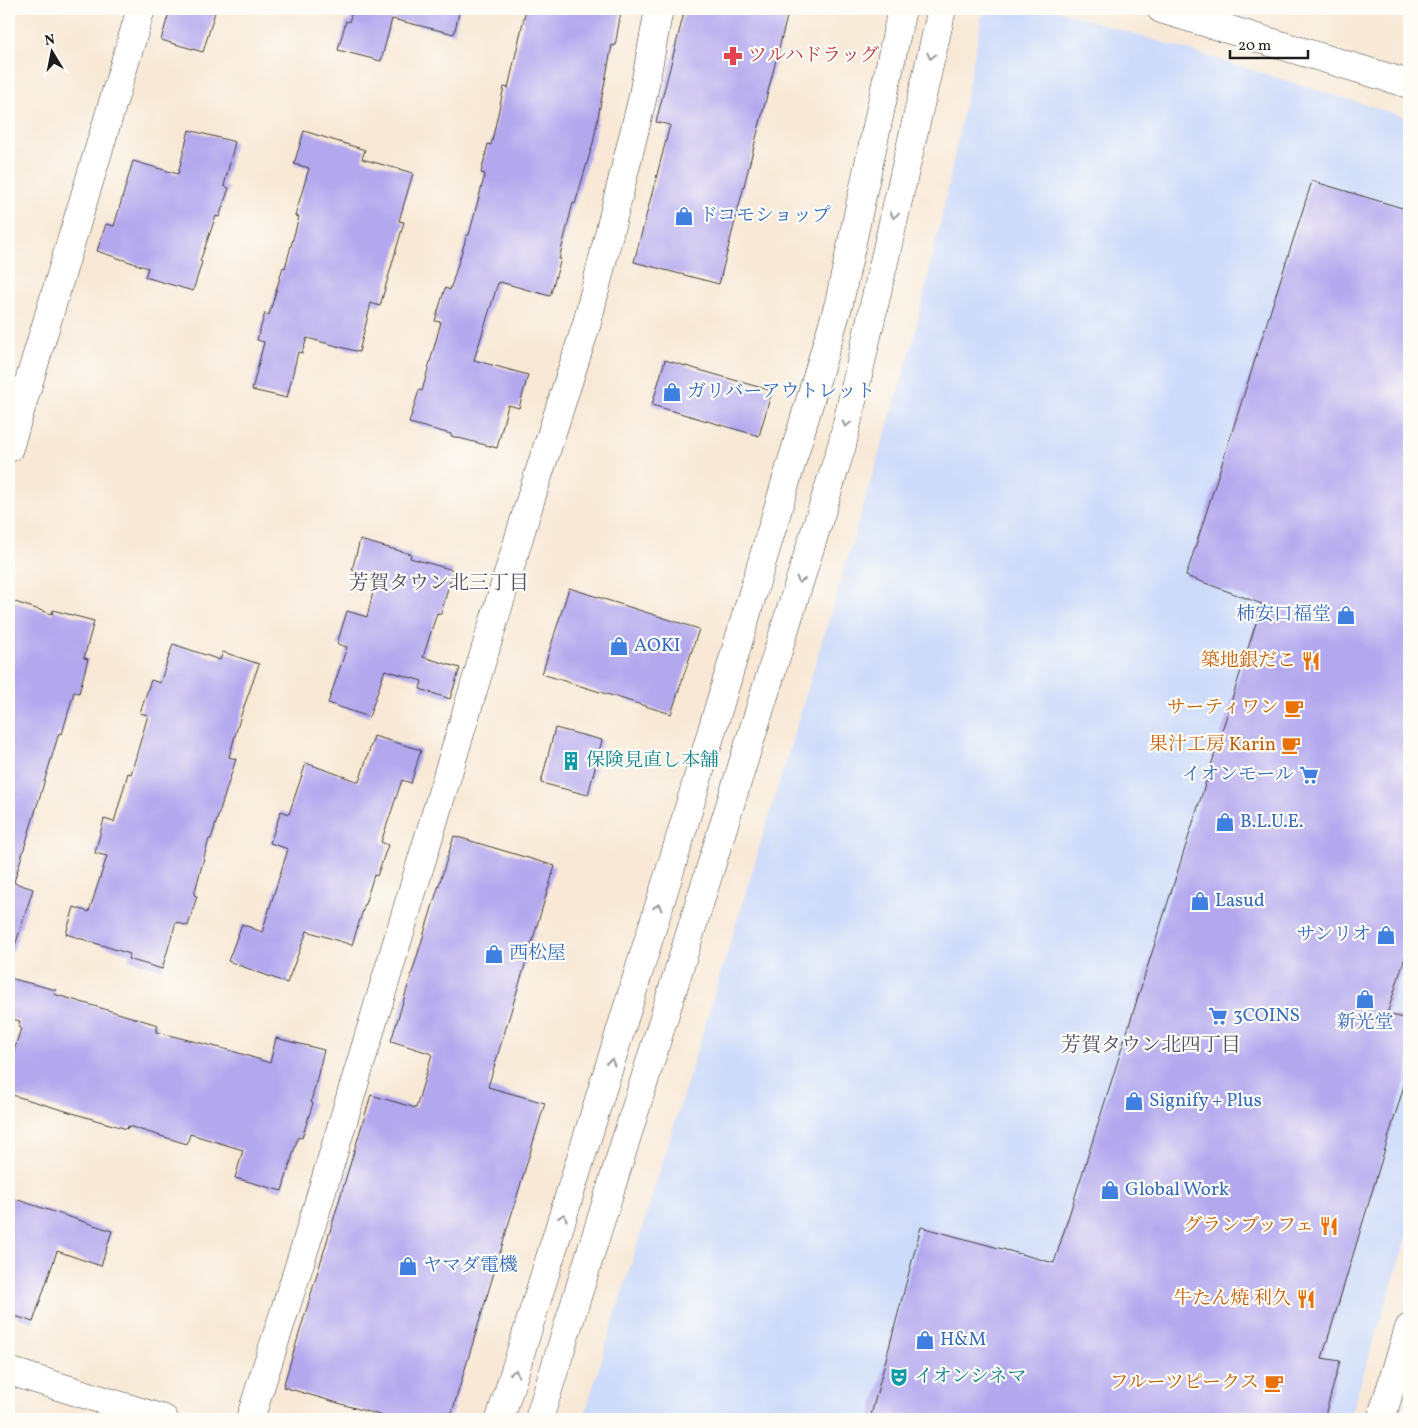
<svg xmlns="http://www.w3.org/2000/svg" width="1418" height="1428" viewBox="0 0 1418 1428" font-family="Vollkorn,'Noto Serif JP',serif">
  <rect width="100%" height="100%" fill="#fdfcf7"/>
  <filter id="ink" filterUnits="userSpaceOnUse"><feTurbulence type="fractalNoise" baseFrequency=".02" numOctaves="2"/><feDisplacementMap in="SourceGraphic" scale="10" xChannelSelector="R" yChannelSelector="G"/><feConvolveMatrix kernelMatrix="1 2 1 2 8 2 1 2 1" color-interpolation-filters="sRGB"/></filter>
  <filter id="wash" filterUnits="userSpaceOnUse"><feTurbulence type="fractalNoise" baseFrequency=".0096" numOctaves="4" result="noise"/><feDisplacementMap in="SourceGraphic" scale="20" xChannelSelector="R" yChannelSelector="G"/><feGaussianBlur stdDeviation="1.12" result="paint"/><feColorMatrix in="noise" values="0 0 0 0 0 0 0 0 0 0 0 0 0 0 0 0 0 1.4 0 .05"/><feComposite in="paint" operator="in"/></filter>
  <g filter="url(#wash)">
    <rect width="100%" height="100%" fill="#f8e8d5"/>
    <path fill="#cddbfa" d="M993,9H1053L1409,118V1231L1349,1419H583L741,908L913,342L947,193L982,16Z"/>
    <g id="blocks">
      <g fill="#b3a7ee">
        <path d="M170,9H216L203,52L161,40Z"/>
        <path d="M353,9H460L454,34L392,19L381,61L338,50L346,21L349,22Z"/>
        <path d="M526,9H606L621,12L615,46L612,45L593,143L575,204L573,203L559,259H561L550,296L500,282V283H498L474,360L528,375L519,408L508,405L497,448L451,436V434L409,423L419,390L422,391L441,322L435,321L445,288L450,290L467,235H469L485,174L481,173L488,144L491,145L504,87L508,88Z"/>
        <path d="M685,9H789L719,284L634,262L670,125L656,122Z"/>
        <path d="M189,130L235,142L224,186L229,188L219,217L216,216L200,261L202,262L193,291L145,277L148,268L97,251L106,224L114,226L133,161L178,174Z"/>
        <path d="M304,131L365,150L362,159L413,173L399,221L404,222L380,306L371,303L359,352L307,338L302,353L298,352L287,398L252,390L264,342L257,340L265,313L269,315L283,267L285,268L299,217L295,216L309,168L294,164Z"/>
        <path d="M1312,181L1409,210V945L1387,1014L1409,1019V1069L1322,1358L1340,1361L1324,1419H870L921,1227L1054,1263L1262,604L1186,576Z"/>
        <path d="M665,360L772,391L759,436L652,405Z"/>
        <path d="M360,540L411,554L410,558L453,570L441,614L437,613L423,657L460,668L450,699L420,689L422,681L385,670L369,717L328,703L347,647L337,644L347,611L367,617L377,576L352,570Z"/>
        <path d="M569,588L699,629L671,714L542,674Z"/>
        <path d="M9,600L52,614L53,610L94,621L84,658L88,659L79,693L74,692L62,734L59,733L14,882H12L33,889L13,952L9,951Z"/>
        <path d="M173,644L220,660L223,652L259,664L241,715L229,757L236,759L211,839H209L194,895L197,896L188,926L176,922L162,969L128,959L130,954L66,934L74,907L89,912L107,856L95,853L104,819L114,822L128,773L131,774L148,715L140,713L151,680L160,683Z"/>
        <path d="M555,728L602,740L588,795L541,783Z"/>
        <path d="M374,736L421,750L411,783L402,780L381,842L388,845L377,876L374,875L352,945L307,931L287,983L228,961L242,924L262,932L288,849L270,843L281,811L289,814L306,763L359,782Z"/>
        <path d="M454,836L555,866L488,1087L545,1103L450,1419H393L283,1387L371,1095L416,1108L432,1054L391,1041Z"/>
        <path d="M9,978L56,990L54,994L158,1025L156,1032L229,1050L270,1063L276,1038L324,1050L311,1102L313,1103L302,1138L298,1137L282,1191L235,1178L243,1150L190,1134L187,1144L128,1126L127,1129L99,1121L9,1094V1067L21,1028L18,1027L20,1021L9,1018Z"/>
        <path d="M9,1197L112,1231L101,1266L57,1251L33,1322L9,1314Z"/>
      </g>
    </g>
  </g>
  <g filter="url(#ink)">
    <use href="#blocks" fill-opacity="0" stroke="#3d3b38" stroke-width="1"/>
    <g fill="none" stroke-linecap="round" stroke-linejoin="round">
      <g stroke="#3d3b38" stroke-width="29">
        <g id="minor">
          <path d="M1161,9L1409,84"/>
          <path d="M9,448L141,9"/>
          <path d="M9,1371L164,1419"/>
          <path d="M250,1419L306,1244L531,498L587,323L642,100L659,9"/>
          <path d="M500,1419L677,848L839,303L902,9"/>
          <path d="M539,1419L842,445L942,9"/>
          <path d="M1381,1419L1409,1328"/>
        </g>
      </g>
      <use href="#minor" stroke="#fff" stroke-width="28"/>
    </g>
    <defs><path id="oneway-chevron" d="M-2-3.5L2.5 0L-2 3.5" fill="none" stroke-width="1.6" stroke-linecap="round" stroke-linejoin="round" transform="scale(1.25)"/></defs>
    <g stroke="#999">
      <use href="#oneway-chevron" transform="translate(931 56) rotate(103)"/>
      <use href="#oneway-chevron" transform="translate(894 215) rotate(103)"/>
      <use href="#oneway-chevron" transform="translate(846 424) rotate(103)"/>
      <use href="#oneway-chevron" transform="translate(800 580) rotate(107)"/>
      <use href="#oneway-chevron" transform="translate(658 907) rotate(-73)"/>
      <use href="#oneway-chevron" transform="translate(611 1062) rotate(-73)"/>
      <use href="#oneway-chevron" transform="translate(563 1217) rotate(-73)"/>
      <use href="#oneway-chevron" transform="translate(515 1373) rotate(-73)"/>
    </g>
  </g>
  <defs>
    <g id="pharmacy-bare" transform="scale(1.5)"><path d="M-2-6h4v4h4v4h-4v4h-4v-4h-4v-4h4Z" fill="#e0444e" stroke="#fdfcf7" stroke-width="2.5" paint-order="stroke"/></g>
    <g id="shop-bare" transform="scale(1.5)"><path d="M-5-2.5h2.3a2.7 3.5 0 0 1 5.4 0H5L5.5 6h-11ZM-1.5-2.5h3a1.5 2.3 0 0 0-3 0Z" fill="#3f7fe0" stroke="#fdfcf7" stroke-width="2.5" paint-order="stroke"/></g>
    <g id="restaurant-bare" transform="scale(1.5)"><path d="M-5-6h1v4h1v-4h1v4h1v-4h1v5L-1.5 .5V6h-2V.5L-5-1ZM5-6V6H3V1.5H1.5Q1.5-4 5-6Z" fill="#e8710a" stroke="#fdfcf7" stroke-width="2.5" paint-order="stroke"/></g>
    <g id="cafe-bare" transform="scale(1.5)"><path d="M-5.5-4.5H6V0H3Q3 3.5 0 3.5H-2.5Q-5.5 3.5-5.5 0ZM3-3.2v2h1.7v-2ZM-6 4.5H4V6H-6Z" fill="#e8710a" stroke="#fdfcf7" stroke-width="2.5" paint-order="stroke"/></g>
    <g id="building-bare" transform="scale(1.5)"><path d="M-4-6H4V6H1V3H-1V6H-4ZM-2.5-4.3h1.7v1.8h-1.7ZM.8-4.3h1.7v1.8H.8ZM-2.5-1h1.7V.8h-1.7ZM.8-1h1.7V.8H.8Z" fill="#0f9aa8" stroke="#fdfcf7" stroke-width="2.5" paint-order="stroke"/></g>
    <g id="supermarket-bare" transform="scale(1.5)"><path d="M-6-5.5h2.5l.6 2H6L4.5 2H-2.5L-4.4-4H-6ZM-1.5 3.2a1.3 1.3 0 1 0 .1 0ZM3 3.2a1.3 1.3 0 1 0 .1 0Z" fill="#3f7fe0" stroke="#fdfcf7" stroke-width="2.5" paint-order="stroke"/></g>
    <g id="theatre-bare" transform="scale(1.5)"><path d="M-5-5.5Q0-4 5-5.5V0Q5 5 0 6Q-5 5-5 0ZM-3.3-2.5H-1v1.5H-3.3ZM1-2.5H3.3v1.5H1ZM-2.8 1Q0 5.5 2.8 1Z" fill="#0f9aa8" stroke="#fdfcf7" stroke-width="2.5" paint-order="stroke"/></g>
  </defs>
  <g fill-rule="evenodd">
    <use href="#pharmacy-bare" x="733" y="56"/>
    <use href="#shop-bare" x="684" y="216"/>
    <use href="#shop-bare" x="672" y="392"/>
    <use href="#shop-bare" x="1346" y="615"/>
    <use href="#shop-bare" x="619" y="646"/>
    <use href="#restaurant-bare" x="1311" y="661"/>
    <use href="#cafe-bare" x="1294" y="708"/>
    <use href="#cafe-bare" x="1291" y="745"/>
    <use href="#building-bare" x="571" y="761"/>
    <use href="#supermarket-bare" x="1309" y="775"/>
    <use href="#shop-bare" x="1225" y="822"/>
    <use href="#shop-bare" x="1200" y="901"/>
    <use href="#shop-bare" x="1386" y="935"/>
    <use href="#shop-bare" x="494" y="954"/>
    <use href="#shop-bare" x="1365" y="999"/>
    <use href="#supermarket-bare" x="1218" y="1016"/>
    <use href="#shop-bare" x="1134" y="1101"/>
    <use href="#shop-bare" x="1110" y="1190"/>
    <use href="#restaurant-bare" x="1329" y="1226"/>
    <use href="#shop-bare" x="408" y="1266"/>
    <use href="#restaurant-bare" x="1306" y="1299"/>
    <use href="#shop-bare" x="925" y="1340"/>
    <use href="#theatre-bare" x="899" y="1377"/>
    <use href="#cafe-bare" x="1274" y="1383"/>
  </g>
  <g text-anchor="middle" dominant-baseline="central" stroke-width="4.5" stroke-linejoin="round" paint-order="stroke">
    <g font-size="19" fill="#be3a42" stroke="#fdfcf7" text-anchor="start">
      <text x="748" y="56">ツルハドラッグ</text>
    </g>
    <g font-size="19" fill="#366cbe" stroke="#fdfcf7" text-anchor="start">
      <text x="699" y="216">ドコモショップ</text>
      <text x="687" y="392">ガリバーアウトレット</text>
      <text x="1331" y="615" text-anchor="end">柿安口福堂</text>
      <text x="634" y="646">AOKI</text>
      <text x="1294" y="775" text-anchor="end">イオンモール</text>
      <text x="1240" y="822">B.L.U.E.</text>
      <text x="1215" y="901">Lasud</text>
      <text x="1371" y="935" text-anchor="end">サンリオ</text>
      <text x="509" y="954">西松屋</text>
      <text x="1233" y="1016">3COINS</text>
      <text x="1365" y="1023" text-anchor="middle">新光堂</text>
      <text x="1149" y="1101">Signify + Plus</text>
      <text x="1125" y="1190">Global Work</text>
      <text x="423" y="1266">ヤマダ電機</text>
      <text x="940" y="1340">H&amp;M</text>
    </g>
    <g font-size="19" fill="#c56008" stroke="#fdfcf7" text-anchor="end">
      <text x="1296" y="661">築地銀だこ</text>
      <text x="1279" y="708">サーティワン</text>
      <text x="1276" y="745">果汁工房 Karin</text>
      <text x="1314" y="1226">グランブッフェ</text>
      <text x="1291" y="1299">牛たん焼 利久</text>
      <text x="1259" y="1383">フルーツピークス</text>
    </g>
    <g font-size="19" fill="#0d838f" stroke="#fdfcf7" text-anchor="start">
      <text x="586" y="761">保険見直し本舗</text>
      <text x="914" y="1377">イオンシネマ</text>
    </g>
    <g font-size="20" fill="#514d66" stroke="#fdfcf7">
      <text x="439" y="584">芳賀タウン北三丁目</text>
      <text x="1151" y="1046">芳賀タウン北四丁目</text>
    </g>
  </g>
  <rect width="1418" height="1428" fill="none" stroke="#fdfcf7" stroke-width="30"/>
  <g transform="translate(52 52) rotate(350)" stroke="#fdfcf7" stroke-width="4" paint-order="stroke">
  <path d="M0-4L9 19L0 12L-9 19Z" fill="#1c1c1c"/>
  <text y="-8" font-size="14" font-weight="bold" text-anchor="middle" fill="#1c1c1c">N</text>
  </g>
  <path d="M1230 50v8h78v-8" fill="none" stroke="#1c1c1c" stroke-width="2.5"/>
  <text x="1238" y="50" font-size="15" fill="#1c1c1c" stroke="#fdfcf7" stroke-width="4" paint-order="stroke">20 m</text>
</svg>
